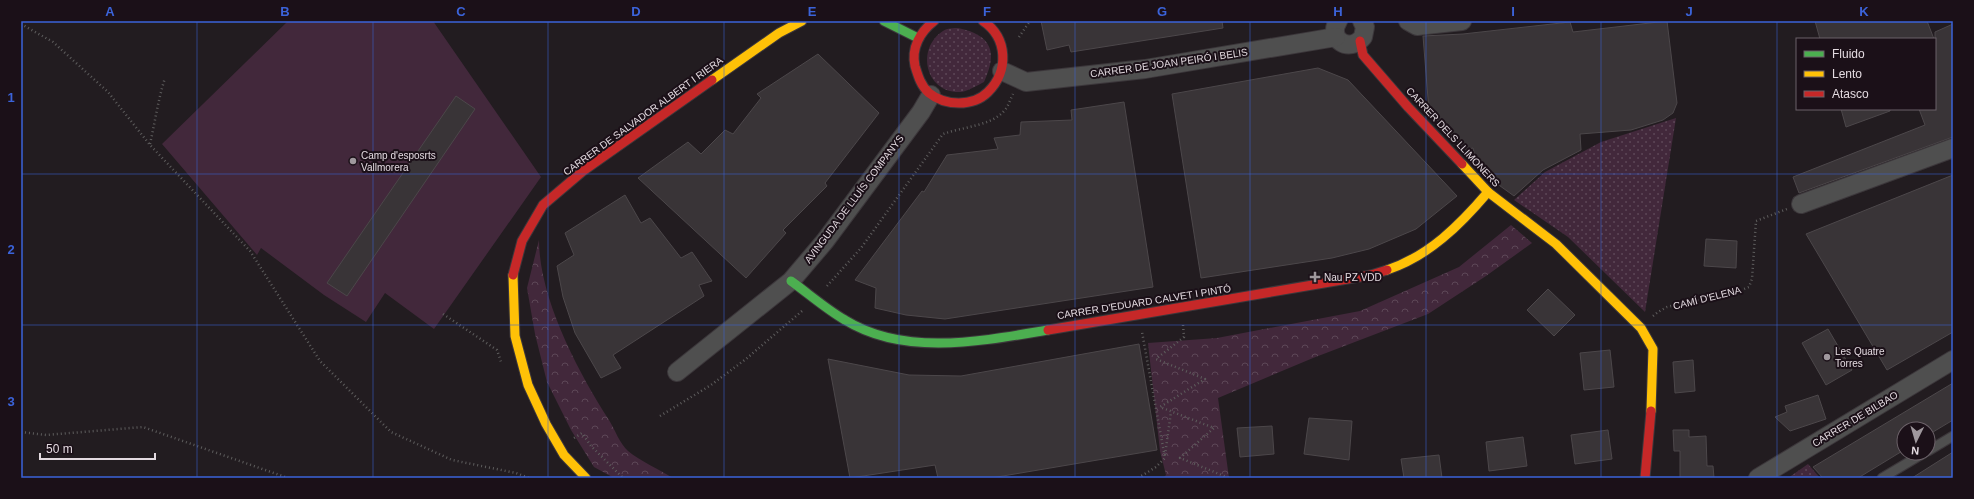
<svg xmlns="http://www.w3.org/2000/svg" width="1974" height="499" viewBox="0 0 1974 499" font-family="Helvetica,sans-serif">
  <defs>
    <pattern id="grass-dots" width="8" height="8" patternUnits="userSpaceOnUse"><rect width="8" height="8" fill="#42283b"/><path d="M2 2h.1M6 6h.1" fill="none" stroke="#5d4757" stroke-width="1.8" stroke-linecap="round"/></pattern>
    <pattern id="forest-crowns" width="20" height="18" patternUnits="userSpaceOnUse"><rect width="20" height="18" fill="#42283b"/><path d="M2 6a3 3 0 1 1 6 0M12 15a3 3 0 1 1 6 0" fill="none" stroke="#5d4757"/></pattern>
  </defs>
  <rect width="100%" height="100%" fill="#221c20"/>
  <g fill="url(#grass-dots)">
    <path d="M958,28C992,35 998,52 984,82C978,85 968,91 961,92C926,94 915,49 943,31C947,28 954,28 958,28Z"/>
    <path d="M1676,118L1645,312L1568,237L1514,200L1545,172L1601,142Z"/>
    <path d="M1808,464L1820,478H1788Z"/>
  </g>
  <g fill="url(#forest-crowns)">
    <path d="M1511,225L1532,243L1486,276L1428,314L1313,358L1218,398L1229,478H1163L1166,475L1160,451L1148,343L1217,338L1360,311L1459,267Z"/>
    <path d="M539,240C539,298 578,372 609,420C615,430 620,444 628,451C640,461 660,470 673,478H614L594,467L571,430L547,382L535,334L527,288Z"/>
  </g>
  <path fill="#42283b" d="M288,21H433L541,177L434,329L385,293L366,322L324,295L261,248L257,255L162,144Z"/>
  <g fill="#393437" stroke="#4c474a">
    <path d="M1041,21H1222L1223,28L1071,52L1069,45L1047,50Z"/>
    <path d="M1667,21L1677,103L1673,113L1663,120L1631,130L1580,134L1581,150L1543,170L1514,196L1496,183L1476,161L1473,148L1465,150L1429,111L1423,36L1463,34L1570,22L1573,32Z"/>
    <path d="M1815,21H1927L1934,39H1820Z"/>
    <path d="M1953,24V137L1799,193L1793,177L1925,125L1919,109H1935V32Z"/>
    <path d="M818,54L879,113L825,183L827,186L783,230L786,233L746,278L638,178L688,142L701,154L725,130L733,134L761,98L757,94Z"/>
    <path d="M1318,68L1348,80L1457,196L1416,229L1369,249L1332,258L1201,278L1172,94Z"/>
    <path d="M456,96L475,109L347,296L327,283Z"/>
    <path d="M1124,102L1153,287L945,319L906,315L875,308L876,288L855,280L922,191L924,192L947,155L998,149L994,138L1020,135L1021,122L1072,120L1071,110Z"/>
    <path d="M1841,109H1890V111L1846,127Z"/>
    <path d="M1953,175V332L1887,370L1806,234Z"/>
    <path d="M625,195L641,223L650,218L681,258L692,252L712,281L699,285L704,296L613,355L621,368L601,378L575,333L563,297L557,266L574,255L565,233Z"/>
    <path d="M1706,239L1737,241L1736,268L1704,266Z"/>
    <path d="M1548,289L1575,315L1554,336L1527,310Z"/>
    <path d="M1828,329L1852,370L1826,385L1802,343Z"/>
    <path d="M1139,344L1157,450L991,478H938L935,465L850,478L828,359L909,375L961,376Z"/>
    <path d="M1610,350L1614,387L1584,390L1580,353Z"/>
    <path d="M1693,360L1695,391L1675,393L1673,362Z"/>
    <path d="M1953,383V420L1928,435V429H1904V450L1858,478H1823L1813,467Z"/>
    <path d="M1818,395L1826,419L1790,431L1775,417L1787,412L1785,406Z"/>
    <path d="M1309,418L1352,421L1349,460L1304,454Z"/>
    <path d="M1272,426L1274,454L1240,457L1237,428Z"/>
    <path d="M1608,430L1612,459L1575,464L1571,435Z"/>
    <path d="M1673,430H1689V437L1706,436L1707,466H1713L1714,478H1680V451H1674Z"/>
    <path d="M1523,437L1527,466L1489,471L1486,442Z"/>
    <path d="M1953,452V478H1912Z"/>
    <path d="M1439,455L1442,478H1404L1401,459Z"/>
  </g>
  <g fill="none" stroke-linecap="round" stroke-linejoin="round">
    <g stroke="#3c373b" stroke-width="11">
      <g id="lane">
        <path d="M1928,451L1953,436"/>
        <path d="M1882,478L1924,453"/>
      </g>
    </g>
    <g stroke="#3c373b" stroke-width="20">
      <g id="street">
        <path d="M1338,21C1327,39 1349,54 1363,37L1365,27L1362,21"/>
        <path d="M1408,21L1417,26L1462,21"/>
        <path d="M1002,71L1026,82L1145,69L1336,37"/>
        <path d="M1801,204L1953,148"/>
        <path d="M677,372L791,281L825,241L921,112L931,95"/>
        <path d="M1758,478L1953,360"/>
      </g>
    </g>
    <g stroke="#3c373b" stroke-width="11">
      <g id="fast">
        <path d="M884,21L918,38"/>
        <path d="M791,281C809,294 826,309 845,320C905,357 983,341 1048,330"/>
      </g>
    </g>
    <g stroke="#3c373b" stroke-width="11">
      <g id="slow">
        <path d="M712,80L779,33L802,21"/>
        <path d="M1462,164L1488,192L1556,244L1641,328L1653,349L1651,411"/>
        <path d="M1387,270C1429,256 1460,225 1488,192"/>
        <path d="M513,275L515,336L528,385L546,424L564,455L586,478"/>
      </g>
    </g>
    <g stroke="#3c373b" stroke-width="11">
      <g id="jam">
        <path d="M934,21C920,32 911,48 915,66C918,76 921,86 929,93C945,106 973,107 988,92C1009,71 1008,38 983,21"/>
        <path d="M1360,41L1363,55L1408,107L1462,164"/>
        <path d="M513,275L522,241L543,205L583,171L712,80"/>
        <path d="M1048,330L1371,275L1387,270"/>
        <path d="M1645,478L1651,411"/>
      </g>
    </g>
    <g stroke="#5e5d5d" stroke-width="2.5" stroke-dasharray="1 3" stroke-linecap="butt">
      <path d="M21,24L53,42L108,92L150,145L250,251L320,361L391,432L452,460L516,473L529,478"/>
      <path d="M1019,37L1030,21"/>
      <path d="M150,144C155,122 158,100 165,78"/>
      <path d="M827,286L861,248L943,134C962,127 991,126 1004,111C1008,107 1010,100 1013,94"/>
      <path d="M443,314L497,350L501,362"/>
      <path d="M1653,316L1658,312L1667,307L1739,291L1749,287L1752,279L1756,221L1787,209"/>
      <path d="M1183,325L1184,337L1156,359L1205,379L1160,407L1214,428L1180,458L1229,478"/>
      <path d="M660,416L711,385L746,359L802,311"/>
      <path d="M21,432L46,435L143,427L288,478"/>
      <path d="M574,438L582,433L591,446L623,478"/>
      <path d="M1165,455L1171,412"/>
      <path d="M1138,478L1156,467L1165,458L1142,332"/>
    </g>
    <use href="#lane" stroke="#4f4f4f" stroke-width="9"/>
    <use href="#street" stroke="#4f4f4f" stroke-width="18"/>
    <use href="#fast" stroke="#4caf50" stroke-width="9"/>
    <use href="#slow" stroke="#ffc107" stroke-width="9"/>
    <use href="#jam" stroke="#c62828" stroke-width="9"/>
  </g>
  <path fill="none" stroke="#3b63d9" stroke-width="1" stroke-opacity="0.55" d="M197,21V478M373,21V478M548,21V478M724,21V478M899,21V478M1075,21V478M1250,21V478M1426,21V478M1601,21V478M1777,21V478M21,174H1953M21,325H1953"/>
  <g fill="#9f989d" stroke="#1b1018" stroke-width="1.5">
    <circle cx="353" cy="161" r="4"/>
    <path d="M1313 271h4v4h4v4h-4v4h-4v-4h-4v-4h4z"/>
    <circle cx="1827" cy="357" r="4"/>
  </g>
  <g text-anchor="middle" dominant-baseline="central" stroke-width="4" stroke-linejoin="round" paint-order="stroke">
    <g font-size="10" fill="#e3dae0" stroke="#1b1018">
      <text transform="translate(1169 63) rotate(-8)">CARRER DE JOAN PEIRÓ I BELIS</text>
      <text transform="translate(643 116) rotate(-36)">CARRER DE SALVADOR ALBERT I RIERA</text>
      <text transform="translate(1453 137) rotate(47)">CARRER DELS LLIMONERS</text>
      <text transform="translate(854 199) rotate(-53)">AVINGUDA DE LLUÍS COMPANYS</text>
      <text transform="translate(1707 298) rotate(-14)">CAMÍ D'ELENA</text>
      <text transform="translate(1144 302) rotate(-9)">CARRER D'EDUARD CALVET I PINTÓ</text>
      <text transform="translate(1855 419) rotate(-31)">CARRER DE BILBAO</text>
    </g>
    <g font-size="10" fill="#e3dae0" stroke="#1b1018" text-anchor="start">
      <text x="361" y="155">Camp d'esposrts<tspan x="361" dy="12">Vallmorera</tspan></text>
      <text x="1324" y="277">Nau PZ VDD</text>
      <text x="1835" y="351">Les Quatre<tspan x="1835" dy="12">Torres</tspan></text>
    </g>
  </g>
  <rect width="1974" height="499" fill="none" stroke="#1b1018" stroke-width="44"/>
  <rect x="1796" y="38" width="140" height="72" fill="#1b1018" stroke="#6b6168"/>
  <rect x="1804" y="51" width="20" height="6" fill="#4caf50" stroke="#6b6168"/>
  <text x="1832" y="58" font-size="12" fill="#e3dae0">Fluido</text>
  <rect x="1804" y="71" width="20" height="6" fill="#ffc107" stroke="#6b6168"/>
  <text x="1832" y="78" font-size="12" fill="#e3dae0">Lento</text>
  <rect x="1804" y="91" width="20" height="6" fill="#c62828" stroke="#6b6168"/>
  <text x="1832" y="98" font-size="12" fill="#e3dae0">Atasco</text>
  <g transform="translate(1916 441) rotate(185)"><circle r="19" fill="#1b1018" stroke="#6b6168"/>
  <path d="M0-3L7 15L0 10L-7 15Z" fill="#9f989d"/>
  <text y="-6" font-size="11" font-weight="bold" text-anchor="middle" fill="#e3dae0">N</text>
  </g>
  <path d="M40 453v6h115v-6" fill="none" stroke="#e3dae0" stroke-width="2"/>
  <text x="46" y="453" font-size="12" fill="#e3dae0" stroke="#1b1018" stroke-width="3" paint-order="stroke">50 m</text>
  <rect x="22" y="22" width="1930" height="455" fill="none" stroke="#3b63d9" stroke-width="1.5"/>
  <g font-size="13" text-anchor="middle" font-weight="bold" fill="#3b63d9">
    <text x="110" y="16">A</text>
    <text x="285" y="16">B</text>
    <text x="461" y="16">C</text>
    <text x="636" y="16">D</text>
    <text x="812" y="16">E</text>
    <text x="987" y="16">F</text>
    <text x="1162" y="16">G</text>
    <text x="1338" y="16">H</text>
    <text x="1513" y="16">I</text>
    <text x="1689" y="16">J</text>
    <text x="1864" y="16">K</text>
    <text x="11" y="102">1</text>
    <text x="11" y="254">2</text>
    <text x="11" y="406">3</text>
  </g>
</svg>
